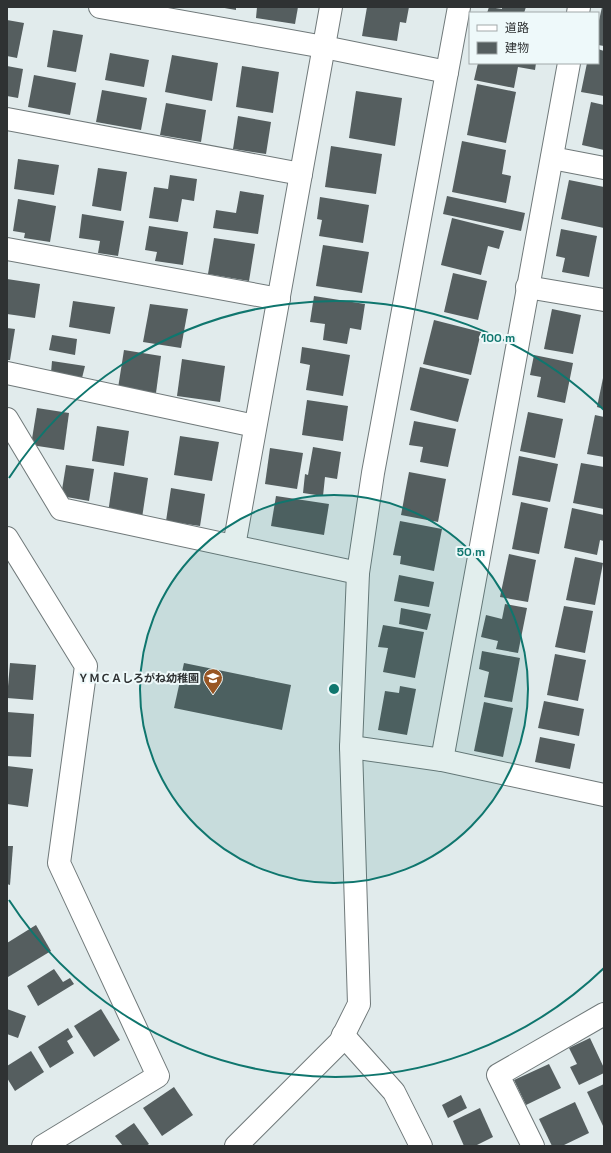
<svg xmlns="http://www.w3.org/2000/svg" width="611" height="1153" viewBox="0 0 611 1153" font-family="'Space Grotesk','Noto Sans JP',sans-serif">
  <rect width="100%" height="100%" fill="#e1ebec"/>
  <g fill="#555e5f">
    <path d="M219,7H236V10Z"/>
    <path d="M257,7H298L295,24L256,18Z"/>
    <path d="M367,7H409L406,23L400,22L397,41L362,36Z"/>
    <path d="M489,7L502,9V7H526L524,13H487Z"/>
    <path d="M602,7H604V46L598,45V25Z"/>
    <path d="M7,20L24,23L17,58L7,56Z"/>
    <path d="M53,30L83,35L76,72L47,67Z"/>
    <path d="M598,49L604,51V96L581,92L587,63H598Z"/>
    <path d="M110,53L149,60L144,87L105,80Z"/>
    <path d="M172,55L218,63L212,101L165,92Z"/>
    <path d="M478,63H536L535,70L518,67L514,88L474,80Z"/>
    <path d="M7,66L23,69L18,98L7,96Z"/>
    <path d="M242,66L279,72L273,113L236,107Z"/>
    <path d="M34,75L76,83L70,115L28,107Z"/>
    <path d="M477,84L516,92L506,143L467,135Z"/>
    <path d="M102,90L147,98L141,130L96,122Z"/>
    <path d="M356,91L402,98L395,146L349,138Z"/>
    <path d="M591,102L604,105V150L582,145Z"/>
    <path d="M166,103L206,110L201,142L160,135Z"/>
    <path d="M238,116L271,122L266,154L233,149Z"/>
    <path d="M462,141L506,150L502,174L511,176L506,203L452,192Z"/>
    <path d="M331,146L382,154L376,194L325,187Z"/>
    <path d="M18,159L59,165L54,195L14,189Z"/>
    <path d="M98,168L127,172L121,211L92,206Z"/>
    <path d="M170,175L197,179L194,201L182,199L178,222L149,218L154,187L168,189Z"/>
    <path d="M569,180L604,187V228L561,219Z"/>
    <path d="M240,191L264,195L258,234L213,228L216,210L236,213Z"/>
    <path d="M447,196L525,213L521,231L443,214Z"/>
    <path d="M320,197L369,205L363,243L319,236L322,220L317,219Z"/>
    <path d="M18,199L56,206L50,242L24,238L25,233L13,231Z"/>
    <path d="M82,214L124,221L118,256L98,253L100,241L79,238Z"/>
    <path d="M452,218L504,231L499,249L488,246L481,275L441,265Z"/>
    <path d="M149,226L188,232L183,265L155,261L157,252L145,250Z"/>
    <path d="M561,229L597,236L589,277L562,272L565,258L556,256Z"/>
    <path d="M214,238L255,244L249,281L208,274Z"/>
    <path d="M323,245L369,252L362,293L316,286Z"/>
    <path d="M453,273L487,281L478,320L444,312Z"/>
    <path d="M7,279L40,284L35,318L7,314Z"/>
    <path d="M314,296L365,304L361,330L350,328L347,344L323,340L325,324L310,322Z"/>
    <path d="M73,301L115,307L110,334L69,327Z"/>
    <path d="M150,304L188,309L181,348L143,342Z"/>
    <path d="M552,309L581,315L573,354L544,349Z"/>
    <path d="M434,320L481,332L471,375L423,364Z"/>
    <path d="M7,328L15,329L10,360H7Z"/>
    <path d="M52,335L77,339L75,355L49,350Z"/>
    <path d="M302,347L350,355L343,396L306,390L310,365L300,363Z"/>
    <path d="M124,350L161,356L156,393L118,388Z"/>
    <path d="M534,355L573,363L565,403L537,397L541,377L530,375Z"/>
    <path d="M182,359L225,366L220,402L177,396Z"/>
    <path d="M52,361L85,366L82,378L51,373Z"/>
    <path d="M420,367L469,379L458,422L410,410Z"/>
    <path d="M603,378H604V409L597,407Z"/>
    <path d="M307,400L348,406L343,441L302,435Z"/>
    <path d="M37,408L69,413L64,450L31,445Z"/>
    <path d="M528,412L563,419L555,458L520,451Z"/>
    <path d="M595,415L604,417V457L587,454Z"/>
    <path d="M414,421L456,429L448,467L420,462L423,447L409,445Z"/>
    <path d="M97,426L129,431L124,466L92,461Z"/>
    <path d="M180,436L219,442L212,481L174,475Z"/>
    <path d="M313,447L341,452L337,479L325,477L323,496L303,493L305,474L308,475Z"/>
    <path d="M270,448L303,453L297,489L265,484Z"/>
    <path d="M519,456L558,464L550,502L512,495Z"/>
    <path d="M581,463L604,467V509L573,503Z"/>
    <path d="M66,465L94,469L89,501L61,496Z"/>
    <path d="M114,472L148,478L142,518L108,513Z"/>
    <path d="M409,472L446,479L438,522L401,515Z"/>
    <path d="M171,488L205,494L200,526L166,521Z"/>
    <path d="M276,496L329,504L324,535L271,526Z"/>
    <path d="M521,502L548,508L539,554L512,549Z"/>
    <path d="M572,508L604,515V541L600,540L597,555L564,548Z"/>
    <path d="M400,521L442,529L434,571L400,564L401,556L393,555Z"/>
    <path d="M509,554L536,560L528,602L500,597Z"/>
    <path d="M575,557L603,563L595,605L566,600Z"/>
    <path d="M399,575L434,582L429,607L394,601Z"/>
    <path d="M505,604L527,608L518,653L496,649L498,641L481,637L486,615L502,619Z"/>
    <path d="M564,606L593,611L585,653L555,647Z"/>
    <path d="M401,608L431,614L427,630L399,624Z"/>
    <path d="M383,625L424,632L415,678L383,672L388,648L378,647Z"/>
    <path d="M482,651L520,658L512,702L484,697L489,672L479,669Z"/>
    <path d="M555,654L586,660L578,701L547,695Z"/>
    <path d="M10,663L36,665L33,700L7,698Z"/>
    <path d="M184,663L291,685L282,730L174,708Z"/>
    <path d="M400,686L416,689L407,735L378,730L385,691L399,693Z"/>
    <path d="M544,701L584,709L579,736L538,728Z"/>
    <path d="M484,702L513,708L503,757L474,751Z"/>
    <path d="M7,712L34,714L31,757L7,756Z"/>
    <path d="M540,737L575,744L570,769L535,762Z"/>
    <path d="M7,766L33,769L28,807L7,804Z"/>
    <path d="M7,846H13L10,885L7,884Z"/>
    <path d="M36,925L51,951L8,977L7,943Z"/>
    <path d="M54,969L63,982L70,978L74,984L38,1006L27,986Z"/>
    <path d="M7,1009L26,1016L18,1038L7,1034Z"/>
    <path d="M101,1009L120,1040L94,1057L74,1026Z"/>
    <path d="M68,1028L73,1037L67,1041L74,1053L50,1068L38,1047Z"/>
    <path d="M590,1038L604,1068V1073L579,1085L570,1067L577,1064L569,1048Z"/>
    <path d="M31,1051L44,1072L15,1091L7,1078V1066Z"/>
    <path d="M549,1064L561,1088L526,1105L514,1080Z"/>
    <path d="M604,1084V1128L587,1092Z"/>
    <path d="M174,1087L193,1115L162,1136L143,1108Z"/>
    <path d="M461,1095L467,1108L448,1118L442,1105Z"/>
    <path d="M575,1102L589,1133L562,1146H552L539,1119Z"/>
    <path d="M480,1108L493,1137L475,1146H464L453,1121Z"/>
    <path d="M134,1123L149,1144L146,1146H123L115,1136Z"/>
  </g>
  <g fill="none" stroke-linecap="round" stroke-linejoin="round">
    <g stroke="#70797a" stroke-width="24">
      <g id="minor">
        <path d="M100,7L324,47L447,72"/>
        <path d="M578,13L579,7"/>
        <path d="M7,119L301,174"/>
        <path d="M552,158L604,168"/>
        <path d="M7,249L279,299"/>
        <path d="M527,287L604,300"/>
        <path d="M7,373L255,426"/>
        <path d="M7,419L61,509L358,573"/>
        <path d="M7,538L86,666L59,863L158,1076L43,1146"/>
        <path d="M234,546L331,7"/>
        <path d="M351,747L442,760L604,795"/>
        <path d="M442,760L569,63"/>
        <path d="M343,1035L394,1092L421,1146"/>
        <path d="M236,1146L340,1042L359,1004L351,747L358,573L373,473L459,7"/>
        <path d="M533,1146L498,1075L604,1014"/>
      </g>
    </g>
    <use href="#minor" stroke="#fff" stroke-width="22"/>
  </g>
  <circle cx="334" cy="689" r="194" fill="#0f766e" fill-opacity=".12"/>
  <g fill="none" stroke="#0f766e" stroke-width="2">
    <circle cx="334" cy="689" r="194"/>
    <path d="M604 968A388 388 0 0 1 9 900M9 478A388 388 0 0 1 604 410"/>
  </g>
  <defs>
    <g id="school-pin" transform="scale(1)"><path d="M0 17L-7.5 6A9.5 9.5 0 1 1 7.5 6Z" fill="#985624" stroke="#eef9fa"/><path d="M0-5L7-2L0 1L-7-2ZM-4 1L0 2.5L4 1V4Q0 6-4 4Z" fill="#fff"/></g>
  </defs>
  <g fill-rule="evenodd">
    <use href="#school-pin" x="213" y="678"/>
  </g>
  <g text-anchor="middle" dominant-baseline="central" stroke-width="4" stroke-linejoin="round" paint-order="stroke">
    <g font-size="11" font-weight="bold" fill="#2f3233" stroke="#eef9fa" text-anchor="end">
      <text x="199" y="678">ＹＭＣＡしろがね幼稚園</text>
    </g>
  </g>
  <circle cx="334" cy="689" r="6" fill="#0f766e" stroke="#eef9fa" stroke-width="2"/>
  <g font-size="12" text-anchor="middle" font-weight="bold" fill="#0f766e" stroke="#eef9fa" stroke-width="4" stroke-linejoin="round" paint-order="stroke">
    <text x="498" y="342">100 m</text>
    <text x="471" y="556">50 m</text>
  </g>
  <rect width="611" height="1153" fill="none" stroke="#2f3233" stroke-width="16"/>
  <rect x="469" y="12" width="130" height="52" fill="#eef9fa" stroke="#a2a9aa"/>
  <rect x="477" y="25" width="20" height="6" fill="#ffffff" stroke="#a2a9aa"/>
  <text x="505" y="32" font-size="12" fill="#2f3233">道路</text>
  <rect x="477" y="42" width="20" height="12" fill="#555e5f" stroke="#a2a9aa"/>
  <text x="505" y="52" font-size="12" fill="#2f3233">建物</text>
</svg>
